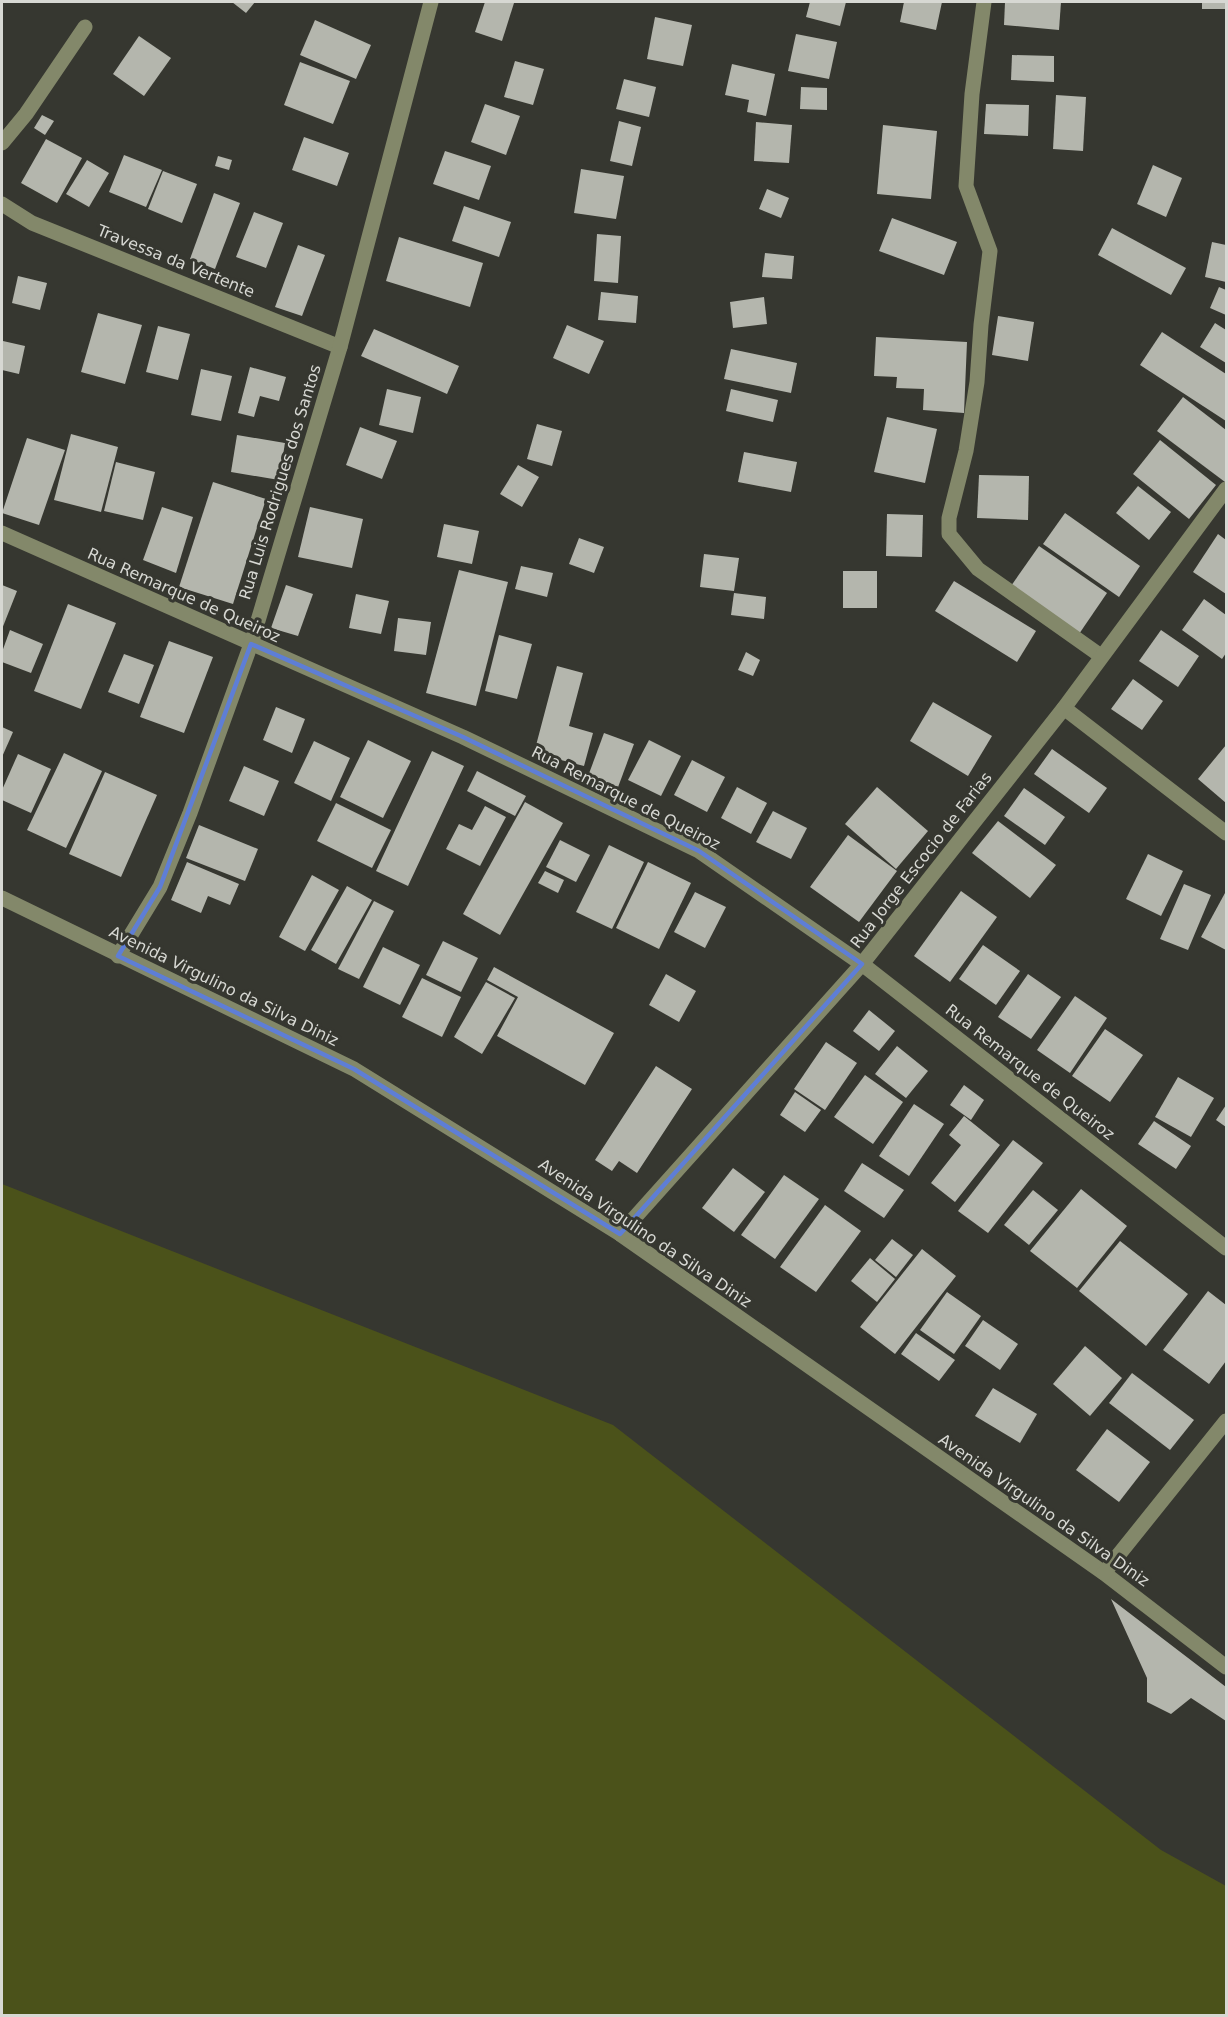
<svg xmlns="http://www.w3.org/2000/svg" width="1228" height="2017" viewBox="0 0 1228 2017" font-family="'DejaVu Sans',sans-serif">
  <rect width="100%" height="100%" fill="#363730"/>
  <path fill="#4b521a" d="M2,1184L613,1425L1161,1850L1226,1886V2015H2Z"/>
  <g fill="#b4b6ad">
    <path d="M232,2H255L246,13Z"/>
    <path d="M485,2L514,3L502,41L475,32Z"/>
    <path d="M810,2H846L840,26L806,17Z"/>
    <path d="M904,2H942L936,30L900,22Z"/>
    <path d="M1005,2H1061L1059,30L1004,25Z"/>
    <rect x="1202" y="2" width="24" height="7"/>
    <path d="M655,17L692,25L683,66L647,59Z"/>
    <path d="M315,20L371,45L356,79L300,55Z"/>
    <path d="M796,34L837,42L829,79L788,71Z"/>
    <path d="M139,36L171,58L144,96L113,74Z"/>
    <path d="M1012,55L1054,56V82L1011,80Z"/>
    <path d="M515,61L544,69L533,105L504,97Z"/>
    <path d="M300,62L350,81L333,124L284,105Z"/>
    <path d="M732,64L775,74L766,116L747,112L749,100L725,95Z"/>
    <path d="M624,79L656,87L649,117L616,109Z"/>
    <path d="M801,87L827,88V110L800,109Z"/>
    <path d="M1056,95L1086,97L1083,151L1053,149Z"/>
    <path d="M485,104L520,116L506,155L471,142Z"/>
    <path d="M986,104L1029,105L1028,136L984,134Z"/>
    <path d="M42,115L54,121L45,135L34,128Z"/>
    <path d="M619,121L641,127L632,166L610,161Z"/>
    <path d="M756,122L792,125L789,163L754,161Z"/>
    <path d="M883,125L937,131L931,199L877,194Z"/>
    <path d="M304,137L349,153L337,186L292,170Z"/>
    <path d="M46,139L82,158L57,203L21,183Z"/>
    <path d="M445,151L491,166L479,200L433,184Z"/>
    <path d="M124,155L162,170L146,207L109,192Z"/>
    <path d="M218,156L232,160L229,170L215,166Z"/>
    <path d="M87,160L109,173L89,207L66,194Z"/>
    <path d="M1153,165L1182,178L1166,217L1137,204Z"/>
    <path d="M581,169L624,176L616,219L574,213Z"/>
    <path d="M163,171L197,184L182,223L148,209Z"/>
    <path d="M767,189L789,198L781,218L759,209Z"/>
    <path d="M214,193L240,203L215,269L190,259Z"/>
    <path d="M464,206L511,222L499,257L452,241Z"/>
    <path d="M254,212L283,223L266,268L236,257Z"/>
    <path d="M892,218L957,242L944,275L879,251Z"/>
    <path d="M1112,228L1186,268L1171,295L1098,255Z"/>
    <path d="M597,234L621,236L618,283L594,281Z"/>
    <path d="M399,237L483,263L470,307L386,281Z"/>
    <path d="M1212,242L1226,245V282L1205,277Z"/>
    <path d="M298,245L325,255L302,316L275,307Z"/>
    <path d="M765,253L794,256L792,279L762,277Z"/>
    <path d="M18,276L47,283L40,310L12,303Z"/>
    <path d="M1219,287L1226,290V315L1210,308Z"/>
    <path d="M601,292L638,296L636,323L598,320Z"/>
    <path d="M764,297L767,324L733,328L730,302Z"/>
    <path d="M98,313L142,325L125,384L81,372Z"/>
    <path d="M998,316L1034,322L1028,361L992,355Z"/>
    <path d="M1215,323L1226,330V363L1200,347Z"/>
    <path d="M567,325L604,341L589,374L553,358Z"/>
    <path d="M158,326L190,334L178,380L146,372Z"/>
    <path d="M374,329L459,366L447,394L361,356Z"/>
    <path d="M1162,332L1226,374V421L1140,365Z"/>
    <path d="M876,337L967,342L964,413L923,410L924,389L896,388L897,377L874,376Z"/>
    <path d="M3,341L25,346L19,374L2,370Z"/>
    <path d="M731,349L797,363L791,393L724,379Z"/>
    <path d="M250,367L286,377L279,401L260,396L254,417L238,413Z"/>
    <path d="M201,369L232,376L221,421L191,415Z"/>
    <path d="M387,389L421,397L413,433L379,425Z"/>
    <path d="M731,389L778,400L773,422L726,411Z"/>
    <path d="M1183,397L1226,430V480L1225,482L1157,431Z"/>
    <path d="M887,417L937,429L925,483L874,472Z"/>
    <path d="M537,424L562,431L552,466L527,459Z"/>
    <path d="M360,427L397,441L382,479L346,465Z"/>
    <path d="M71,434L118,447L101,512L54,500Z"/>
    <path d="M237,435L285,443L279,480L231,472Z"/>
    <path d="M27,438L65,450L39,525L2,513Z"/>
    <path d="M1160,440L1216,485L1189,519L1133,474Z"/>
    <path d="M744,452L797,462L791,492L738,482Z"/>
    <path d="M116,462L155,472L143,520L104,511Z"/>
    <path d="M518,465L539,477L522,507L500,494Z"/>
    <path d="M979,475L1029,476L1028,520L977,518Z"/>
    <path d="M213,482L266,499L233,604L179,587Z"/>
    <path d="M1138,486L1171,512L1149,540L1116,513Z"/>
    <path d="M162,507L193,517L176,573L143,560Z"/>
    <path d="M310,507L363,519L352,568L298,557Z"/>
    <path d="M1065,513L1140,566L1119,597L1043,544Z"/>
    <path d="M887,514L923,515L922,557L886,556Z"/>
    <path d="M444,524L479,531L472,564L437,557Z"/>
    <path d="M1218,534L1226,540V594L1193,572Z"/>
    <path d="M579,538L604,547L594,573L569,564Z"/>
    <path d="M1039,546L1107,593L1079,634L1011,586Z"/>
    <path d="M704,554L739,558L734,591L700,587Z"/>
    <path d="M521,566L553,573L547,597L515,589Z"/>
    <path d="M459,570L508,582L476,706L426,693Z"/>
    <rect x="843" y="571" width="34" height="37"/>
    <path d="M954,581L1036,631L1017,662L935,611Z"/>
    <path d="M2,585L17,591L2,629Z"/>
    <path d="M286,585L313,594L298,636L271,628Z"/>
    <path d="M734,593L766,597L764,619L731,615Z"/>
    <path d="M356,594L389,601L381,634L349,628Z"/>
    <path d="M1204,599L1226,615V653L1222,659L1182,630Z"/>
    <path d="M68,604L116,623L81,709L34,691Z"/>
    <path d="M398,618L431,622L426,655L394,651Z"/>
    <path d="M10,630L43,644L31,673L2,662V652Z"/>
    <path d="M1161,630L1199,656L1178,687L1139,661Z"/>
    <path d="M499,635L532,644L517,699L485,691Z"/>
    <path d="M169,641L213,657L184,733L140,717Z"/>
    <path d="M746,652L760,660L753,676L738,670Z"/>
    <path d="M124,654L154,665L139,704L108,692Z"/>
    <path d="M557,666L583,673L569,726L593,733L584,766L534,753Z"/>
    <path d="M1133,679L1163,701L1142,730L1111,709Z"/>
    <path d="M933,702L992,736L968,776L910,741Z"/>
    <path d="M276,707L305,719L292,753L263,740Z"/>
    <path d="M2,727L13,732L2,757Z"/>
    <path d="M604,733L634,744L617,790L587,779Z"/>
    <path d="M368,740L411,761L383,818L340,797Z"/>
    <path d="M649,740L681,756L661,796L628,780Z"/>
    <path d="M314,741L350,758L331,801L294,783Z"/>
    <path d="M1226,745V803L1198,779Z"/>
    <path d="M1052,749L1107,788L1089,813L1034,774Z"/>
    <path d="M432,751L464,766L408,886L376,871Z"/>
    <path d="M64,753L102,771L66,848L27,830Z"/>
    <path d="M18,754L51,769L31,813L2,800V790Z"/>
    <path d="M692,760L725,777L707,812L674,795Z"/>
    <path d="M244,766L279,781L264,816L229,801Z"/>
    <path d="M477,771L526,796L515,816L467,791Z"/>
    <path d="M105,772L157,795L121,877L69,854Z"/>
    <path d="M737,787L767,803L751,834L721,818Z"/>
    <path d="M877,787L928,831L896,869L845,824Z"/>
    <path d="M1024,788L1065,817L1045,845L1004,816Z"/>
    <path d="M525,802L563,823L500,935L463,914Z"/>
    <path d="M336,803L391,830L372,868L317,841Z"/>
    <path d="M485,806L506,817L480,866L446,849L459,824L472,830Z"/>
    <path d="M773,811L807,828L791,859L756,842Z"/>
    <path d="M998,821L1056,865L1030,898L972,853Z"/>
    <path d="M199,825L258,849L245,881L186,858Z"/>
    <path d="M848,835L897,871L859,922L810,887Z"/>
    <path d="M560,840L590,855L576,882L546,867Z"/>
    <path d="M609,845L644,862L612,929L576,912Z"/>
    <path d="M1148,854L1183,871L1161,916L1126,899Z"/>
    <path d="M187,862L239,884L230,905L208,896L201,913L171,900Z"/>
    <path d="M648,862L691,883L659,949L616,928Z"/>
    <path d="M545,871L564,880L558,893L538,883Z"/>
    <path d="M312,875L339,890L305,951L279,937Z"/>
    <path d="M1184,884L1211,895L1188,950L1160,939Z"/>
    <path d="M347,886L372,900L336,964L311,950Z"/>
    <path d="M961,891L997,917L950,982L914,956Z"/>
    <path d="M695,892L726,907L705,948L674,932Z"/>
    <path d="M1225,893L1226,894V950L1201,937Z"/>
    <path d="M374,901L394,911L359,979L338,969Z"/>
    <path d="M443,941L478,958L461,992L426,975Z"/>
    <path d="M983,945L1020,971L996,1005L959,979Z"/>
    <path d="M383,947L420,965L400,1005L363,987Z"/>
    <path d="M494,967L614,1033L585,1085L497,1036L518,997L487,980Z"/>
    <path d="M666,974L696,991L679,1022L649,1005Z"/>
    <path d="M1028,974L1061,997L1031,1039L998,1017Z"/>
    <path d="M422,978L461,997L442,1037L402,1017Z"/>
    <path d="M486,982L515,998L482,1054L454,1037Z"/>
    <path d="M1075,996L1107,1018L1070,1073L1037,1050Z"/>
    <path d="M869,1010L895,1031L879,1051L853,1031Z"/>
    <path d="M1105,1029L1143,1055L1110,1102L1072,1076Z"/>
    <path d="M826,1042L857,1063L825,1110L794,1089Z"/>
    <path d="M897,1046L928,1071L906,1098L875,1074Z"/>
    <path d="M656,1066L692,1089L637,1173L619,1161L612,1171L595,1160Z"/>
    <path d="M865,1075L903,1102L873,1144L834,1117Z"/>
    <path d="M1178,1077L1214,1098L1191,1137L1155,1117Z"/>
    <path d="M964,1085L984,1100L971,1120L950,1105Z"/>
    <path d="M795,1092L821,1110L805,1132L780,1115Z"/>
    <path d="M914,1104L944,1124L909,1176L879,1156Z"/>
    <path d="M1226,1105V1127L1216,1120Z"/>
    <path d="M964,1116L1000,1145L955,1202L931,1183L961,1145L949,1135Z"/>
    <path d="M1154,1121L1191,1146L1176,1169L1138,1144Z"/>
    <path d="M1013,1140L1043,1163L988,1233L958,1211Z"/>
    <path d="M862,1163L904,1190L884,1218L844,1191Z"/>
    <path d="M733,1168L765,1192L734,1232L702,1208Z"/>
    <path d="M784,1175L819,1199L775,1259L741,1235Z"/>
    <path d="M1081,1189L1127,1226L1077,1288L1030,1251Z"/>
    <path d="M1033,1190L1058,1210L1029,1245L1004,1225Z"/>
    <path d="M825,1205L861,1231L816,1292L780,1267Z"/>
    <path d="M892,1239L913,1255L896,1277L875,1260Z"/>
    <path d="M1120,1241L1188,1294L1146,1346L1079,1291Z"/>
    <path d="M922,1249L956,1276L895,1354L860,1327Z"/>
    <path d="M870,1258L895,1279L877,1302L851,1281Z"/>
    <path d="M1208,1291L1226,1305V1361L1209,1384L1163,1350Z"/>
    <path d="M947,1292L981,1316L954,1354L920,1330Z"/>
    <path d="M983,1320L1018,1344L1000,1370L965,1346Z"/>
    <path d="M916,1333L955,1360L939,1381L901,1354Z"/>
    <path d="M1085,1346L1122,1378L1090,1416L1053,1384Z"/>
    <path d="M1132,1373L1194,1420L1170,1450L1109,1403Z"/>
    <path d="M993,1388L1037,1414L1020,1443L975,1416Z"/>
    <path d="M1107,1429L1150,1462L1119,1502L1076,1470Z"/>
    <path d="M1111,1599L1226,1687V1721L1191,1698L1171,1714L1147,1702V1678Z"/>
  </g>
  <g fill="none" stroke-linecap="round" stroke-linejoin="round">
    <g stroke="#83886a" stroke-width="15">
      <path d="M984,2L972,94L966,186L990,251L981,325L977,382L966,451L949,518V534L978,569L1101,656"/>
      <path d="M2,143L26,114L85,27"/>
      <path d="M2,204L32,223L340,347"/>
      <path d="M2,533L463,737L699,851L862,964L1226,1248"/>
      <path d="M1064,708L1226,833"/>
      <path d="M2,898L354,1069L620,1234L1104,1573L1226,1667"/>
      <path d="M118,956L160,887L190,813L251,644L340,347L431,2"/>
      <path d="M620,1234L862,964L1064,708L1226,489"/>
      <path d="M1104,1573L1226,1421"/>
    </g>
  </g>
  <path fill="none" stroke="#5e7ed6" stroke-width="4.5" stroke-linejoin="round" d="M251,644L463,737L699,851L862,964L620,1234L354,1069L118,956L160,887Z"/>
  <g text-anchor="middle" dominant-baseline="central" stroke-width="6" stroke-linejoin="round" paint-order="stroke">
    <g font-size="16" fill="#d7d8d3" stroke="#363730">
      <text transform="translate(176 261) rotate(22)">Travessa da Vertente</text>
      <text transform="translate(280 482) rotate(-73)">Rua Luis Rodrigues dos Santos</text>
      <text transform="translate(184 595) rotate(24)">Rua Remarque de Queiroz</text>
      <text transform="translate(626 798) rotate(27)">Rua Remarque de Queiroz</text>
      <text transform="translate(921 860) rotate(-52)">Rua Jorge Escocio de Farias</text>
      <text transform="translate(224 986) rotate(26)">Avenida Virgulino da Silva Diniz</text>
      <text transform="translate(1030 1072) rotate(38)">Rua Remarque de Queiroz</text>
      <text transform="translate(645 1233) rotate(34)">Avenida Virgulino da Silva Diniz</text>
      <text transform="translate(1044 1510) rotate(35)">Avenida Virgulino da Silva Diniz</text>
    </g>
  </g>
  <rect width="1228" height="2017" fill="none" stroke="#d7d8d3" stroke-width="6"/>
</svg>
